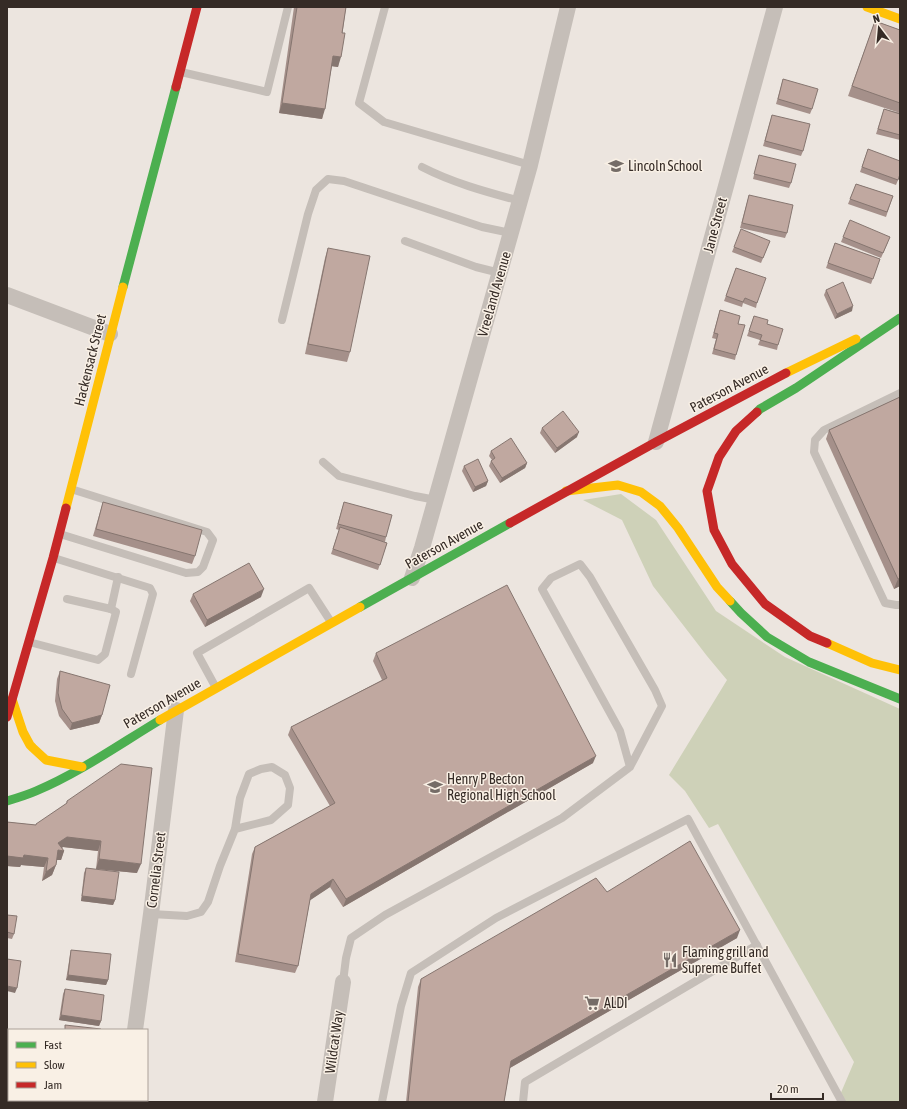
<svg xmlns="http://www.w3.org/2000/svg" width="907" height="1109" viewBox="0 0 907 1109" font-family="'Asap Condensed',sans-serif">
  <rect width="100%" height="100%" fill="#ece5df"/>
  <path fill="#ced1b8" d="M621,494L656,520L716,611L785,657L900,709V1102H837L854,1062L718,824L709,828L685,791L669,775L727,680L707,656L653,586L622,520L583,500Z"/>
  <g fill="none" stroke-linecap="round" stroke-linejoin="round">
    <g stroke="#c5beb8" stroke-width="8">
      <path d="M385,7L359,103L384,122L530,165"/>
      <path d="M181,72L267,92L288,7"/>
      <path d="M422,167C453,183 487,192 520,201"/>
      <path d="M405,241L476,267L500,273"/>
      <path d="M282,320L308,214L316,190L328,179L344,181L482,227L511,233"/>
      <path d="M900,393L824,430L815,440L814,452L885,603L896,605H900"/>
      <path d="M323,462L339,476L415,496L436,500"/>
      <path d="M60,534L186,573L198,572L203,567L213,540L207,532L71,489"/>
      <path d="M54,558L150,588L153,594L131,674"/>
      <path d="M111,609L118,577"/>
      <path d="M29,642L98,660L105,654L116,612L111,609L67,599"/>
      <path d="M215,686L197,653L309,588L331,622"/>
      <path d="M151,914L187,916L201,912L208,902L220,866L235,829L240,798L249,774L261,769L272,767L285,775L290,788L288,805L271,820L235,829"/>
      <path d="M343,982L346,958L351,938L385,915L562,818L630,767L620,731L542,589L551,578L580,564L590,577L655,690L662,706L630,767"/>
      <path d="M382,1102L401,1006L411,973L496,918L688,819L842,1102"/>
      <path d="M523,1102L525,1082L757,945"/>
    </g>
    <g stroke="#c5beb8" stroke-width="16">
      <path d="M7,295L110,334"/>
      <path d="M656,442L775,7"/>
      <path d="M412,578L422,548L530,165L568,7"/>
      <path d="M135,1030L151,914L176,710"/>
      <path d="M125,1102V1100"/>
      <path d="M325,1102L343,982"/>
    </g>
    <g stroke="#4caf50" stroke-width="9">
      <path d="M123,287L176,87"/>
      <path d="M757,412L760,409L796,388L900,318"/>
      <path d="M730,601L741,613L767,637L809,662L900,699"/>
      <path d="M360,607L510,523"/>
      <path d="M7,801C17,798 27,795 36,791C79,773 120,744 160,720"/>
    </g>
    <g stroke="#ffc107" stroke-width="9">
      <path d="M867,7L900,19"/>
      <path d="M786,373L856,339"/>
      <path d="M566,491L618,485L641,492L660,506L678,528L717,587L730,601"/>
      <path d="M66,508L123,287"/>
      <path d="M827,643L872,663L900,670"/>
      <path d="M12,699L23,732L30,745L33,748L46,760L82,767"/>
      <path d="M160,720L360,607"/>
    </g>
    <g stroke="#c62828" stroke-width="9">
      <path d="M176,87L197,7"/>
      <path d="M757,412L736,431L719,457L707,491L714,530L732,564L765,604L810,636L827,643"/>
      <path d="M510,523L656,442L786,373"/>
      <path d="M7,717L53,558L66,508"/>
    </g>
  </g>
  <g fill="#a5908a">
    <path d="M294,7H346L338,67L332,66L322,119L279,113Z"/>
    <path d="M875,21L900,30V140L876,134L884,109L900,113L848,96Z"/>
    <path d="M783,79L812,109L810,114L776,104Z"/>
    <path d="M772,115L803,151L801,156L763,146Z"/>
    <path d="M868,149L898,180L896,185L860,172Z"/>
    <path d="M759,155L791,183L789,188L753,179Z"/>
    <path d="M856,184L893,196L886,217L848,204Z"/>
    <path d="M749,195L787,233L785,238L740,228Z"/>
    <path d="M843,237L888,242L881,258L841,242Z"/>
    <path d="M770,241L761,263L732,252L734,247Z"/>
    <path d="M835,243L880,259L871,284L826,268Z"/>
    <path d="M328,248L350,352L347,362L305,354L325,258Z"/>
    <path d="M736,268L757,303L756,308L743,303L742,307L724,301Z"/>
    <path d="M826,290L852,311L835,319L824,295Z"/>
    <path d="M720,310L738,324L736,355L735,360L712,354L716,339L712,338Z"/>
    <path d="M754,316L767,324L778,345L777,350L758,345L760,340L747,336Z"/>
    <path d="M900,397V586L894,589L826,439L829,430Z"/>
    <path d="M542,428L577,437L555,453L540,433Z"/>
    <path d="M491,451L527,463L525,468L500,483L489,466L491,461L492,460L489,456Z"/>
    <path d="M464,466L488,481L486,486L473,492L462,471Z"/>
    <path d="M103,502L195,556L192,564L93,536Z"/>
    <path d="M344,502L386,537L385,542L380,541L387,543L378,570L331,554L339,530L336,529Z"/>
    <path d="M193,594L261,597L205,627L190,601Z"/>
    <path d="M376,653L593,763L343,907L330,887L310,900L298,966L295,973L235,962L252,854L255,847L330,806L288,735L291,727L382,680L373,661Z"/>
    <path d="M60,671L102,715L99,723L70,730L59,716L55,701L57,679Z"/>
    <path d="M67,801L137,873L96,869L98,851L63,847L62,848L64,851L61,860H56V865L52,875L42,881L44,867L21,865L20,867L7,866V822L36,825L66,804Z"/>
    <path d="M86,868L115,900L113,905L81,901L84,873Z"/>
    <path d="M607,892L737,938L510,1068L504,1102H406L418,987L421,979Z"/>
    <path d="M7,915L14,934L12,939L7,938Z"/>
    <path d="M71,950L108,980L106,985L66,980L70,955Z"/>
    <path d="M65,989L101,1021L99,1026L59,1020L63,994Z"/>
  </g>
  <g fill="#867670">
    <path d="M333,56L341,57L338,67L330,66Z"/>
    <path d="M282,103L325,109L322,119L279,113Z"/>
    <path d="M853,306L852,311L835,319L837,314Z"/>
    <path d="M579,432L577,437L555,453L557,448Z"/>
    <path d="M527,463L525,468L500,483L502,478Z"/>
    <path d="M488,481L486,486L473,492L475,487Z"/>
    <path d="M900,578V586L894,589L898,579Z"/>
    <path d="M264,589L261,597L205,627L207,620Z"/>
    <path d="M102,715L99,723L70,730L72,723Z"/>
    <path d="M596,756L593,763L343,907L346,899Z"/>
    <path d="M67,837L101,841L98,851L63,847L58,850L64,851L61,860H54L58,843Z"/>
    <path d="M24,855L48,858L44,867L21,865L20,867L7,866V856Z"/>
    <path d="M99,859L141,864L137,873L96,869Z"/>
    <path d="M56,865L52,875L42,881L46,872Z"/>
    <path d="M333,879L330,887L309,901L311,894Z"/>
    <path d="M82,896L115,900L113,905L81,901Z"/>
    <path d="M740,930L737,938L508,1069L511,1061Z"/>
    <path d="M68,975L108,980L106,985L66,980Z"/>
    <path d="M7,986L17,988L15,993L7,991Z"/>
    <path d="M61,1015L101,1021L99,1026L59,1020Z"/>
  </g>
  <g fill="#c0a8a0" stroke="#867670">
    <path d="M297,7H346L342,33H345L341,57L333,56L325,109L282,103Z"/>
    <path d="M875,21L900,30V103L852,86Z"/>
    <path d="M783,79L818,89L812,109L778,99Z"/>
    <path d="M884,109L900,114V135L878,129Z"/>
    <path d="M772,115L810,124L803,151L765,141Z"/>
    <path d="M868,149L900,161V174L898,180L862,167Z"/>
    <path d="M759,155L796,164L791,183L754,174Z"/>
    <path d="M856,184L893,196L887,212L850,199Z"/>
    <path d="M749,195L793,205L787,233L742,223Z"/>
    <path d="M850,220L890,237L883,253L843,237Z"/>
    <path d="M741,229L770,241L763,258L734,247Z"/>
    <path d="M835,243L880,259L873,279L828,263Z"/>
    <path d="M328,248L370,256L350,352L308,344Z"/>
    <path d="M736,268L766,278L757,303L745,298L743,302L726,296Z"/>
    <path d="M843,282L853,306L837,314L826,290Z"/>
    <path d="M720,310L740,316L738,324L745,325L736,355L714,349L718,334L714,333Z"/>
    <path d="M754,316L768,320L767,324L783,329L778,345L760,340L762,335L749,331Z"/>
    <path d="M900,397V578L898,579L829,430Z"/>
    <path d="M563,411L579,432L557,448L542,428Z"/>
    <path d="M511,438L527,463L502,478L491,461L495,458L491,451Z"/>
    <path d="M478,459L488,481L475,487L464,466Z"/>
    <path d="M103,502L202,530L195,556L96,529Z"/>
    <path d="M344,502L392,515L386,537L338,524Z"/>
    <path d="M340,527L387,543L380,565L333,549Z"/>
    <path d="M249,563L264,589L207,620L193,594Z"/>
    <path d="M507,585L596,756L346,899L333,879L311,894L298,966L238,954L255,847L335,803L291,727L387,678L376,653Z"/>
    <path d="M60,671L110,685L102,715L72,723L62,709L58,693Z"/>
    <path d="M121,764L152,768L141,864L99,859L101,841L67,837L58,843L64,851L58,850L56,865L46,872L48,858L24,855L23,858L7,856V822L36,825V824L67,803V801Z"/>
    <path d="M690,841L740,930L511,1061L504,1102H408L421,979L596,878L607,892Z"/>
    <path d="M86,868L119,872L115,900L82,896Z"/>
    <path d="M7,915L17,916L14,934L7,932Z"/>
    <path d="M71,950L111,954L108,980L68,975Z"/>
    <path d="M7,959L21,961L17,988L7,986Z"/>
    <path d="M65,989L104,995L101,1021L61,1015Z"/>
    <path d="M65,1025L101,1029V1030H65Z"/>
    <path d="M25,1100H49L61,1101V1102H25Z"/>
  </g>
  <defs>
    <g id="school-bare" transform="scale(1.2)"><path d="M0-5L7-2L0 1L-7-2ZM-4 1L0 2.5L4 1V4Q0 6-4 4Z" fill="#756c67" stroke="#f9f0e5" stroke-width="2.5" paint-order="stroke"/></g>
    <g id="restaurant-bare" transform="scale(1.2)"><path d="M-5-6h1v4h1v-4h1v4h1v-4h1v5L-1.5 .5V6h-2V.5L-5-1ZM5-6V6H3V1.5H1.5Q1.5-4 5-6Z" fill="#756c67" stroke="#f9f0e5" stroke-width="2.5" paint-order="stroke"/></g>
    <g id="supermarket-bare" transform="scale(1.2)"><path d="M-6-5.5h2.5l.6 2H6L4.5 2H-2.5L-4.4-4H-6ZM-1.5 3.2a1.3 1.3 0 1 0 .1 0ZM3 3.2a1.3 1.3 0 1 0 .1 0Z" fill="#756c67" stroke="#f9f0e5" stroke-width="2.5" paint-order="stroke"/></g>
  </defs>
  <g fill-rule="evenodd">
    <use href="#school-bare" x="616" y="166"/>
    <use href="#school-bare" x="435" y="787"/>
    <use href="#restaurant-bare" x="670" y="960"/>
    <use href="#supermarket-bare" x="592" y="1003"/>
  </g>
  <g text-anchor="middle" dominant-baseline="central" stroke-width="3" stroke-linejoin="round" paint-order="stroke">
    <g font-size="14" fill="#352b26" stroke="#f9f0e5" text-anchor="start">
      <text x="628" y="166">Lincoln School</text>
      <text x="447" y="779">Henry P Becton<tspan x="447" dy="16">Regional High School</tspan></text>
      <text x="682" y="952">Flaming grill and<tspan x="682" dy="16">Supreme Buffet</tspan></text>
      <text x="604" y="1003">ALDI</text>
    </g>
    <g font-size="14" fill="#352b26" stroke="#f9f0e5">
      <text transform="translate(715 225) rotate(-75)">Jane Street</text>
      <text transform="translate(494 294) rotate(-74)">Vreeland Avenue</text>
      <text transform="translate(90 360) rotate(-76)">Hackensack Street</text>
      <text transform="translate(729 388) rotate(-28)">Paterson Avenue</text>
      <text transform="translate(444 544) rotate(-29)">Paterson Avenue</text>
      <text transform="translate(162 703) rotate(-30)">Paterson Avenue</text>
      <text transform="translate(156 870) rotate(-83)">Cornelia Street</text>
      <text transform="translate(334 1042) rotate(-82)">Wildcat Way</text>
    </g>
  </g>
  <rect width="907" height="1109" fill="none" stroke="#352b26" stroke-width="16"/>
  <rect x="8" y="1029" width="140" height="72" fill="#f9f0e5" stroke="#aba199"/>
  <rect x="16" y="1042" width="20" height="6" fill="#4caf50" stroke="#aba199"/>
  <text x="44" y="1049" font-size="12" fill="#352b26">Fast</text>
  <rect x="16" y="1062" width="20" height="6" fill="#ffc107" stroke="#aba199"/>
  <text x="44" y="1069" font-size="12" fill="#352b26">Slow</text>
  <rect x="16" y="1082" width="20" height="6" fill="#c62828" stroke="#aba199"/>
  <text x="44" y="1089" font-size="12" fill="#352b26">Jam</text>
  <g transform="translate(879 28) rotate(344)" stroke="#f9f0e5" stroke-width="3" paint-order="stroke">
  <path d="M0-3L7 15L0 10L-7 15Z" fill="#352b26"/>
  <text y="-6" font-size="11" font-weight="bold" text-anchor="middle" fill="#352b26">N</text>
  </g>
  <path d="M771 1093v6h52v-6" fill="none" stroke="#352b26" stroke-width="2"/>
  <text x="777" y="1093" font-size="12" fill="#352b26" stroke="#f9f0e5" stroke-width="3" paint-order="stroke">20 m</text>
</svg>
